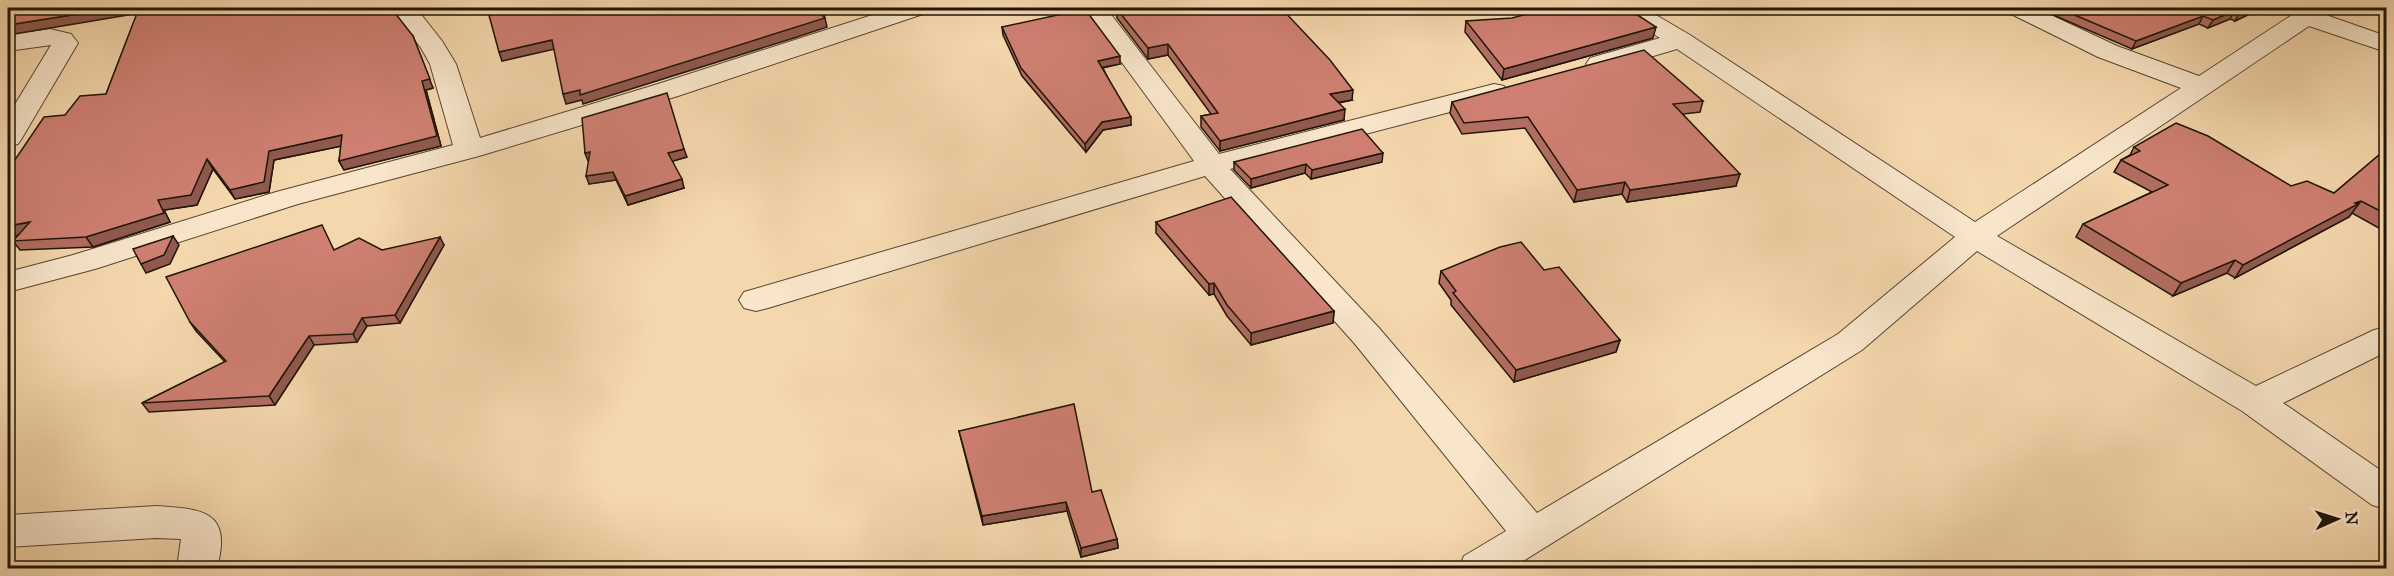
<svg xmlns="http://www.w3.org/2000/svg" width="2394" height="576" viewBox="0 0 2394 576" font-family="'IM FELL Great Primer',serif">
  <rect width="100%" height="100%" fill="#f5d7ad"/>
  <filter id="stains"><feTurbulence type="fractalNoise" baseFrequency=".00333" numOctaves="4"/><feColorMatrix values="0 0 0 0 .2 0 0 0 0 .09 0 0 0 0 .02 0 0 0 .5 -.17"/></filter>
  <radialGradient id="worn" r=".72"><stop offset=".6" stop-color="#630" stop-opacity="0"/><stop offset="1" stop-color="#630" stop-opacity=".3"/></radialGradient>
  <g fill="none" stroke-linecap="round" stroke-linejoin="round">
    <g stroke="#554630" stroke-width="2">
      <g id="minor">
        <path d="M392,8H416L442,41L456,64L480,138L658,84L894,8H929L926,13L678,96L479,156L298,204L95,269L8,292V272L73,255L276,192L453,145L430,64L421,48Z"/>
        <path d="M1082,8H1106L1219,154L1494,84L1504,86L1508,92L1504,98L1230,169L1379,328L1537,513L1838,334L1955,237L1677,49L1599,72L1590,70L1586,64L1590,58L1660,38L1618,13L1615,8H1644L1690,35L1975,222L2181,88L2098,57L2009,13L2006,8H2036L2117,46L2199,76L2292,15C2300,4 2319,8 2332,8L2326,15L2386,36V52L2309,26L1997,236L2256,386L2374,330L2386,327V352L2283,403L2386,474V509L2372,505L2242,411L1977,251L1862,350L1512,568H1459L1464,556L1506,531L1355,344L1205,176L768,308L756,311L744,308L739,300L744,292L1194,161Z"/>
        <path d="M50,29L71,34L78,43L22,138L18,144L8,146V116L51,45L8,51V35Z"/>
        <path d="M156,506C204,509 232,511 217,568H177L181,539L156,538L8,547V515Z"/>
      </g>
    </g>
    <use href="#minor" fill="#f8e5ca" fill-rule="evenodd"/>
  </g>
  <g fill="#b16d61" stroke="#201507" stroke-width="1.5">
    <path d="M8,8H391L433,88L426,90L441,146L344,170L339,161L341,146L274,160L269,192L235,199L213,169L197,205L164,210L170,222L93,247L20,250L13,241L18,235L8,237L65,115L106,94L137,14Z"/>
    <path d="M1116,8L1352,100L1339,103L1344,120L1220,151L1201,127V116L1211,114L1168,55L1148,59L1117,18Z"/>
    <path d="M2037,8H2262L2235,21L2230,19L2208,28L2199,24L2132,49Z"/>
    <path d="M1466,21L1653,38L1502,80L1465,32Z"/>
    <path d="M1002,27L1120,64L1103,68L1131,125L1103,130L1086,152L1022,76L1003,35Z"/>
    <path d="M1703,101L1700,112L1683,114L1736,186L1627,202L1622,194L1574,202L1525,128L1462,134L1450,113L1452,102Z"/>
    <path d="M2134,147L2291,186L2334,193L2386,149V232L2352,213L2349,217L2235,278L2227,273L2173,296L2076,237L2083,224L2152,192L2114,172L2121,160L2130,155Z"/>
    <path d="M585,153L687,157L672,161L684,188L628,205L616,180L589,184V161Z"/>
    <path d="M1234,162H1382L1311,179L1305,173L1251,188L1234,170Z"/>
    <path d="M1156,222L1334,311L1333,323L1251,345L1227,316L1214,294L1209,295L1156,233Z"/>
    <path d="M444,245L400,323L367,326L357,342L314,345L275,405L149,412L142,403L225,362L196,331L190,322L334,250H382Z"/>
    <path d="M1544,270L1620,340L1616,352L1514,382L1451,305V300L1439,283L1441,271Z"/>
    <path d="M959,431L1092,492L1117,539L1118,548L1081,557L1067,511L983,525Z"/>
  </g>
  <g fill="#90594f" stroke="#201507" stroke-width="1.5">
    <path d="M116,8H143L146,12L8,35V25Z"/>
    <path d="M2251,8H2262L2235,21L2239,13Z"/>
    <path d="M823,10L827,27L794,38L583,104L582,100L566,104L563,94Z"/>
    <path d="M2234,11L2230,19L2208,28L2213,20Z"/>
    <path d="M2203,16L2199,24L2132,49L2136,41Z"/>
    <path d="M1656,27L1653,38L1502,80L1504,69Z"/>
    <path d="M413,36L433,88L426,90L441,146L344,170L339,161Z"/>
    <path d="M552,40L555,49L502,61L499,52Z"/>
    <path d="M1168,44V55L1148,59V48Z"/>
    <path d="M1120,56V64L1099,68L1098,61Z"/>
    <path d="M1353,90L1352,100L1329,104L1330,94Z"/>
    <path d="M1345,109L1344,120L1220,151V141Z"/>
    <path d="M1131,117V125L1103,130L1086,152L1085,144L1102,122Z"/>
    <path d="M342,135L347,145L274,160L269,192L235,199L230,190L269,151Z"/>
    <path d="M684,149L687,157L670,162L668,153Z"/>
    <path d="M590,152L593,160L588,161L585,153Z"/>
    <path d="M1383,153L1382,162L1311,179L1312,170Z"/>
    <path d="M207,159L213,169L197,205L164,210L170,222L93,247L86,237L158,200Z"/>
    <path d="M1306,164L1305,173L1251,188V179Z"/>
    <path d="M613,172L616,180L589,184L586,176Z"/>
    <path d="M1740,174L1736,186L1627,202L1630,190Z"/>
    <path d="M682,179L684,188L628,205L625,196Z"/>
    <path d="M1625,182L1622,194L1574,202L1577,190Z"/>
    <path d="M2361,201L2349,217L2235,278L2243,265L2355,203Z"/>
    <path d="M30,222L36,232L8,237V226Z"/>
    <path d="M173,236L179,245L170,264L146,273L141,264Z"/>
    <path d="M440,237L444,245L400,323L395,315Z"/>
    <path d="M2235,260L2227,273L2173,296L2181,283Z"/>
    <path d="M1214,283V294L1209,295V284Z"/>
    <path d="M1334,311L1333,323L1251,345V333Z"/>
    <path d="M362,318L367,326L357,342L353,334Z"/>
    <path d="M309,336L314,345L275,405L269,396Z"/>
    <path d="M1620,340L1616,352L1514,382L1516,370Z"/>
    <path d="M1066,502L1067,511L983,525L982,516Z"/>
    <path d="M1117,539L1118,548L1081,557V548Z"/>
  </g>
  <g fill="#ce7f71" stroke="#201507" stroke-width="1.5">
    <path d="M8,8H116L8,25Z"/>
    <path d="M139,8H391L413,36L430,79L422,81L437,136L339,161L342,135L269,151L264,182L230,190L207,159L191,195L158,200L164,213L86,237L13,241L30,222L8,226V170L44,117L65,115L80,96L106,94Z"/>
    <path d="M487,8H529L530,10L544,8H820L823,10L819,12L825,18L580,95V90L563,94L552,40L499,52Z"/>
    <path d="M1116,8H1281L1330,60L1353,90L1330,94L1345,109L1220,141L1201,116L1218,113L1168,44L1148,48Z"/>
    <path d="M1550,8H1627L1656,27L1504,69L1466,21L1512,18Z"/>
    <path d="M2058,8H2251L2239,13L2234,11L2213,20L2203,16L2136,41Z"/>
    <path d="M1085,9L1120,56L1098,61L1131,117L1102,122L1085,144L1021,68L1002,27Z"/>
    <path d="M1644,50L1703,101L1673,104L1740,174L1630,190L1625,182L1577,190L1528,117L1464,123L1452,102Z"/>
    <path d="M667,93L684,149L668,153L682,179L625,196L613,172L586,176L590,152L585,153L582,118Z"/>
    <path d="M2176,123L2208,136L2291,186L2307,181L2334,193L2386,149V214L2361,201L2355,203L2358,204L2243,265L2235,260L2181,283L2083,224L2168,185L2121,160L2140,151L2134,147Z"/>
    <path d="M1362,129L1383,153L1312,170L1306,164L1251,179L1234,162Z"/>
    <path d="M1231,197L1334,311L1251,333L1227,305L1214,283L1209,284L1156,222Z"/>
    <path d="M322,225L334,250L359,238L382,250L440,237L395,315L362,318L353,334L309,336L269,396L142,403L226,361L190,322L166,277Z"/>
    <path d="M173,236L164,255L141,264L133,249Z"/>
    <path d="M1521,242L1544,270L1559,267L1620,340L1516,370L1453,293L1456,291L1441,271L1500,247Z"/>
    <path d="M1074,404L1092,492L1101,490L1117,539L1081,548L1066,502L982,516L959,431Z"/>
  </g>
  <rect width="2394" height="576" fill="none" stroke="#f5d7ad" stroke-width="30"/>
  <rect x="9" y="9" width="2376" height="558" fill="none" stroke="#201507" stroke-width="3"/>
  <rect x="15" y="15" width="2364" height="546" fill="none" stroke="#201507" stroke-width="1.5"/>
  <g transform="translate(2337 519) rotate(87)" stroke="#f8e5ca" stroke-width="4.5" paint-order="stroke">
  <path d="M0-4.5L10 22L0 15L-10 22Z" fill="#201507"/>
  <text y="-9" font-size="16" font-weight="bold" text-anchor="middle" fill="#201507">N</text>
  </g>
  <rect width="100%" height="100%" filter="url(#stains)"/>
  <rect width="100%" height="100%" fill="url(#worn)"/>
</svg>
